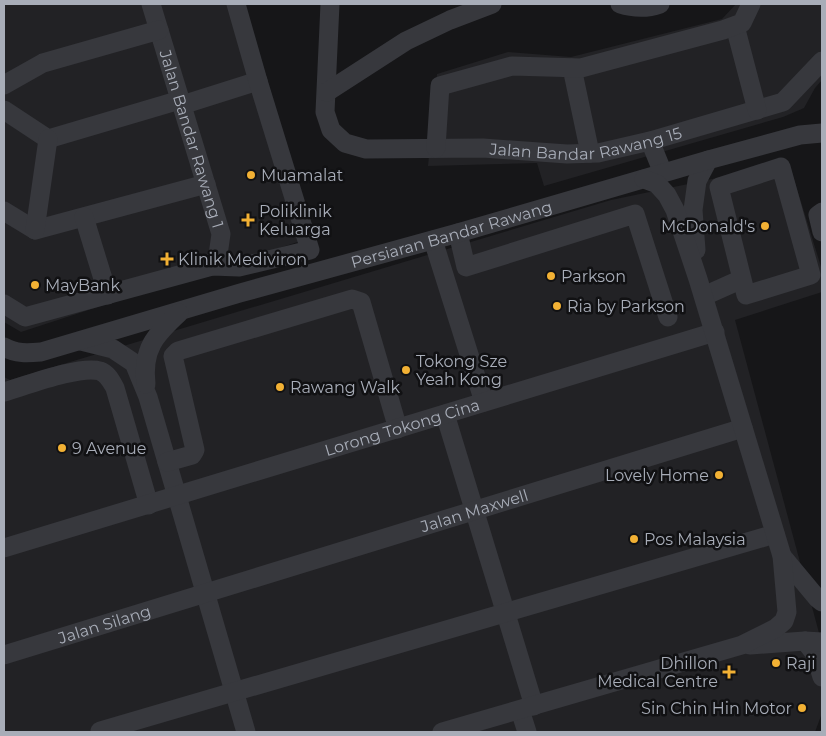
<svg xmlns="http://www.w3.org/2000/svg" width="826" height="736" viewBox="0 0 826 736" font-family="Montserrat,sans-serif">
  <rect width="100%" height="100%" fill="#161618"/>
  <g fill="#222225">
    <path d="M4,4H245L313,237L21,332L4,322Z"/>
    <path d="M736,4H822V80L815,88L804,108L783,117L544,186L537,163L428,166L437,74L508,52L571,57L722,19Z"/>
    <path d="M789,163L822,270V292L735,320L822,644V713L815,732H4V377L10,380L611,200Z"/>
  </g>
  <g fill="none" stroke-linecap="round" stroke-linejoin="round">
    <g stroke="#37383d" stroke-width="19">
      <path id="s1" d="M151,4L221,234L218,255L212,266"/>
      <path id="s2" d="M330,4L325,112L331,130L345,143L366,149L483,148L567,154L598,153L650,141L783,102L822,61"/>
      <path d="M620,4C633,8 646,9 660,4"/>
      <path d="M735,26L757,110"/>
      <path d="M572,68L590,153"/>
      <path d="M4,85L43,63L159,30"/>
      <path d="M327,92L406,41L450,20L492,4"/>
      <path d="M182,105L258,81"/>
      <path d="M4,110L48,139L180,100"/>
      <path d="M650,141L663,173"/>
      <path d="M436,148L440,86L512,66L581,68L723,30L742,23L751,4"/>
      <path d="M4,211L35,230L206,184"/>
      <path d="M822,212L818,215L822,232"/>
      <path d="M84,217L108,295"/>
      <path d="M35,230L48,139"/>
      <path d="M458,233L466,267L635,214L668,317"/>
      <path d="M433,240L484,402"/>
      <path d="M696,250L693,210L697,181L708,160"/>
      <path d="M704,296L742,279L746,295L811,275L781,167L719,187L742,279"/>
      <path d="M4,304L25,317L212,266L239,267L310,250L258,81L236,4"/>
      <path d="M81,341L113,349L134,363L148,397L246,732"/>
      <path id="s3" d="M4,347C16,354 28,353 41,352L240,293L458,233L708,160L800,135L822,133"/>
      <path d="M146,384C142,349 155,335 179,313"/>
      <path d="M4,392C25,386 80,365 100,371C108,374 111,381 115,388L149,505"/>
      <path d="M445,414L534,706"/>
      <path d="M167,462L192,455L195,450L173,356L178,351L352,299L361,302L398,429"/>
      <path id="s4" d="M4,548L715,332"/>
      <path d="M782,556L817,598L822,602"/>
      <path d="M805,641L815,654L822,677"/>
      <path d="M750,645L805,641L822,642"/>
      <path id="s5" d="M4,655L743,428"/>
      <path d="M520,710L527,732"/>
      <path d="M100,731L775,534"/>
      <path d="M442,732L742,645L776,628L784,621L787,612L782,556L698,279L675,210L667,195L657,184L644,179"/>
    </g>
  </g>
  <g fill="#f2b134" stroke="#111113" stroke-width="2">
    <circle cx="251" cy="175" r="5"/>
    <path d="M245.5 212.5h5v5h5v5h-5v5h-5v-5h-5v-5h5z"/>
    <circle cx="765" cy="226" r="5"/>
    <path d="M164.5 251.5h5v5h5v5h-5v5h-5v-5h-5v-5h5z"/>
    <circle cx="551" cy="276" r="5"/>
    <circle cx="35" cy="285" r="5"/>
    <circle cx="557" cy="306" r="5"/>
    <circle cx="406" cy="370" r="5"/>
    <circle cx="280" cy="387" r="5"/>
    <circle cx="62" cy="448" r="5"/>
    <circle cx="719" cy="475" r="5"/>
    <circle cx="634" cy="539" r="5"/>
    <circle cx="776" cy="663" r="5"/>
    <path d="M726.5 664.5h5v5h5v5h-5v5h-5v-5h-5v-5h5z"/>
    <circle cx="802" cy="708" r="5"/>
  </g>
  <g text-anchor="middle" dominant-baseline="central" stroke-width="5" stroke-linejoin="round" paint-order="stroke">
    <g font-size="16" fill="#a8adb8" stroke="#111113">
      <text stroke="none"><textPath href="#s2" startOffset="389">Jalan Bandar Rawang 15</textPath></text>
      <text stroke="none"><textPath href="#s1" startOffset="141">Jalan Bandar Rawang 1</textPath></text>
      <text stroke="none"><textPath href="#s3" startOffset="465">Persiaran Bandar Rawang</textPath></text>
      <text stroke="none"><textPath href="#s4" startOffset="416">Lorong Tokong Cina</textPath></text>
      <text stroke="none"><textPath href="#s5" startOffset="492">Jalan Maxwell</textPath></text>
      <text stroke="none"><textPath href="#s5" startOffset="105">Jalan Silang</textPath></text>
    </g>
    <g font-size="16" fill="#a8adb8" stroke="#111113" text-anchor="start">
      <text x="261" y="175">Muamalat</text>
      <text x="259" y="211">Poliklinik<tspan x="259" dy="18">Keluarga</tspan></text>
      <text x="755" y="226" text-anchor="end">McDonald's</text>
      <text x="178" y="259">Klinik Mediviron</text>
      <text x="561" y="276">Parkson</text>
      <text x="45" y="285">MayBank</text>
      <text x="567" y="306">Ria by Parkson</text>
      <text x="416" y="361">Tokong Sze<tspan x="416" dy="18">Yeah Kong</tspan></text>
      <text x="290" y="387">Rawang Walk</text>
      <text x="72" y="448">9 Avenue</text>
      <text x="709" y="475" text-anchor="end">Lovely Home</text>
      <text x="644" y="539">Pos Malaysia</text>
      <text x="718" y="663" text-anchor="end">Dhillon<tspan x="718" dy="18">Medical Centre</tspan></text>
      <text x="786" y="663">Raji</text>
      <text x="792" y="708" text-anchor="end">Sin Chin Hin Motor</text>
    </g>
  </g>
  <rect width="826" height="736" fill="none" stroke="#a8adb8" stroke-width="10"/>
</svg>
